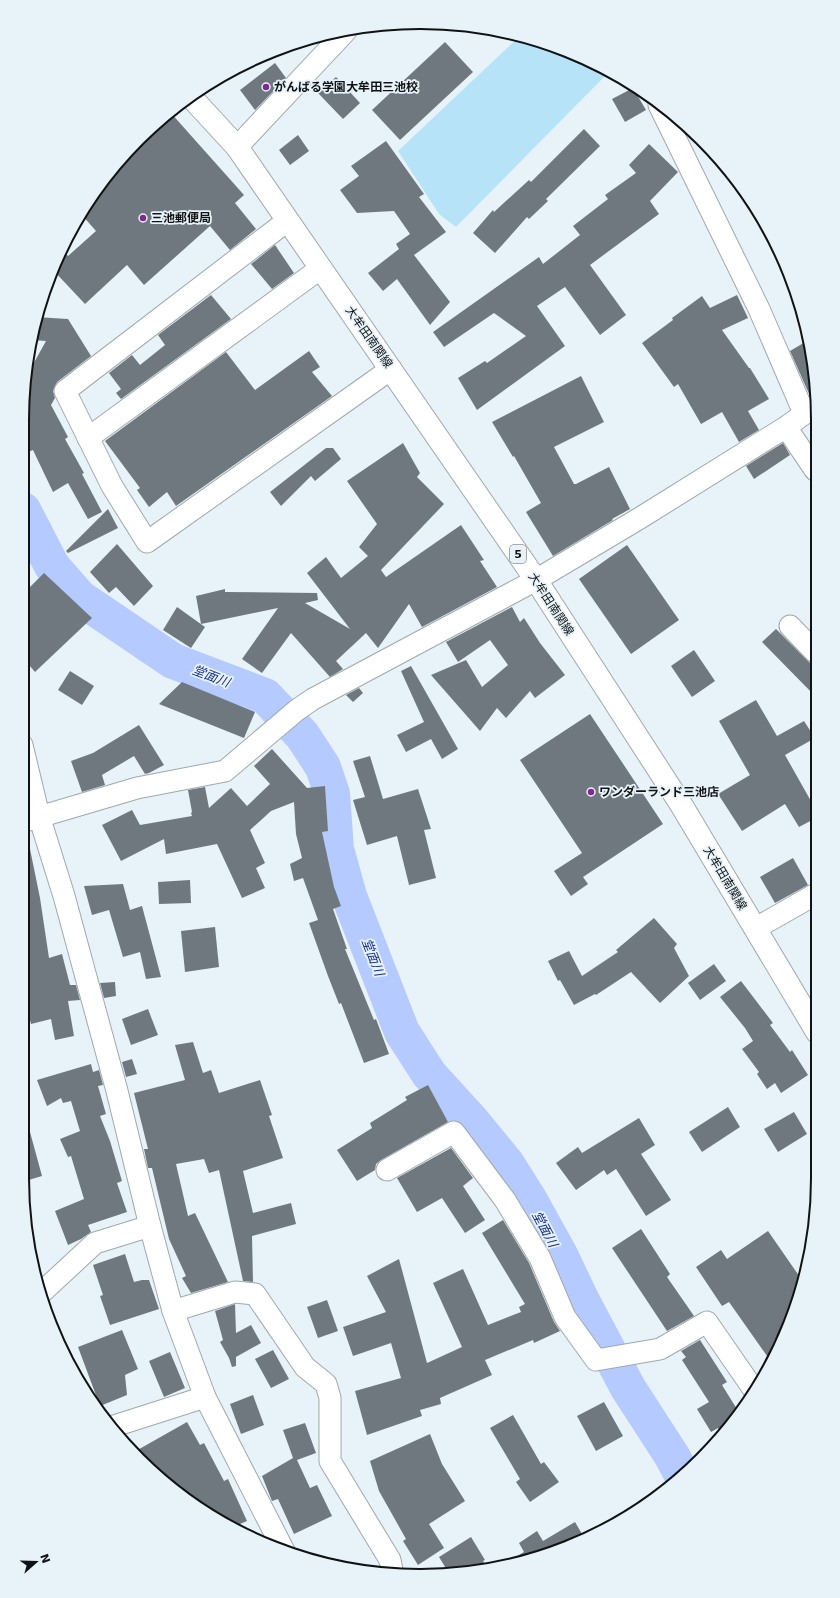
<svg xmlns="http://www.w3.org/2000/svg" width="840" height="1598" viewBox="0 0 840 1598" font-family="'DejaVu Sans','Noto Sans JP',sans-serif">
  <rect width="100%" height="100%" fill="#e8f3f9"/>
  <path fill="#b7e3f9" d="M521,35L596,63L609,72L456,227L439,214L398,151Z"/>
  <g fill="none" stroke-linecap="round" stroke-linejoin="round">
    <path stroke="#b5cbff" stroke-width="36" d="M23,510L52,566L80,598L173,661L265,696L302,735L323,767L332,794L336,849L349,896L402,1032L429,1074L470,1119L507,1164L529,1199L560,1255L582,1301L628,1388L672,1456L682,1475"/>
  </g>
  <g fill="#70787f">
    <path d="M445,42L473,72L400,140L372,110Z"/>
    <path d="M275,63L286,78L255,110L240,90Z"/>
    <path d="M336,77L360,103L343,119L318,93Z"/>
    <path d="M633,88L646,110L625,122L612,99Z"/>
    <path d="M170,112L244,195L235,203L256,229L230,250L210,226L144,285L127,265L85,304L53,270L61,249L68,256L96,231L81,214L104,178L158,121Z"/>
    <path d="M584,129L600,146L546,199L548,201L529,219L527,217L495,253L473,233L493,210L494,212L529,180L531,182Z"/>
    <path d="M298,135L309,151L290,165L279,150Z"/>
    <path d="M386,141L424,194L419,197L446,232L414,255L450,302L430,325L397,279L383,291L368,273L399,249L396,244L410,234L394,211L357,213L340,190L359,176L351,166Z"/>
    <path d="M649,144L678,172L650,201L659,214L590,265L626,315L600,335L565,287L537,306L565,346L477,410L458,378L485,361L487,363L526,336L494,313L444,347L433,332L539,257L543,264L580,235L573,226L608,199L605,195L636,173L629,165Z"/>
    <path d="M275,245L294,273L272,289L251,264Z"/>
    <path d="M211,295L231,319L121,399L116,393L121,389L109,373L132,355L140,365L165,345L158,335Z"/>
    <path d="M737,295L748,318L722,330L749,368H750L769,399L748,411L759,430L739,442L722,412L701,424L678,384L674,387L642,343L673,320L672,318L702,296L710,308Z"/>
    <path d="M36,317L68,319L91,356L57,382L53,391L55,398L51,405L68,437L65,439L84,473L82,474L102,512L88,519L68,483L53,492L33,450L23,454V394L26,377L46,341L32,340Z"/>
    <path d="M807,341L815,368V394L810,396L790,351Z"/>
    <path d="M309,351L320,367L312,372L332,396L176,506L167,492L149,507L137,490L140,488L105,441L226,352L255,390Z"/>
    <path d="M581,376L604,422L554,447L574,484H576L609,467L630,509L612,519L613,520L553,556L526,512L541,503L514,456L513,457L492,422Z"/>
    <path d="M403,443L420,473L417,477L444,504L381,570L386,577L461,525L484,560L480,561L497,587L422,627L409,604L378,648L366,633L336,661L343,669L330,677L291,633L262,673L242,659L278,608L201,624L196,596L225,589V592L317,593L318,600L305,603L350,629L307,573L326,557L341,578L368,556L359,547L377,524L347,481Z"/>
    <path d="M783,443L790,455L754,479L746,466Z"/>
    <path d="M326,448H333L341,459L315,481L311,476L281,506L270,492Z"/>
    <path d="M108,509L118,528L68,553L66,551Z"/>
    <path d="M117,544L153,586L134,606L116,587L109,593L90,572Z"/>
    <path d="M627,545L679,620L631,654L579,579Z"/>
    <path d="M44,573L92,618L35,672L23,658V594Z"/>
    <path d="M177,607L205,627L191,648L163,630Z"/>
    <path d="M512,607L520,622L524,618L540,643L565,675L535,698L530,691L506,718L497,708L480,731L431,675L466,660L482,687L508,665L490,640L458,662L446,642Z"/>
    <path d="M776,629L816,669V697L762,642Z"/>
    <path d="M694,650L715,681L692,697L671,666Z"/>
    <path d="M411,666L458,749L442,759L431,739L406,752L397,735L424,722L401,671Z"/>
    <path d="M70,671L94,686L82,705L58,690Z"/>
    <path d="M182,682L255,712L244,738L159,704Z"/>
    <path d="M359,688L363,693L353,702L346,695Z"/>
    <path d="M756,700L777,736L804,721L815,738L785,755L816,810V818L799,827L785,804L742,831L718,794L750,775L719,721Z"/>
    <path d="M590,714L663,824L583,877L588,884L571,896L554,871L582,853L520,760Z"/>
    <path d="M139,725L164,765L149,773L145,774L134,756L102,775L105,785L82,792L71,761L93,753Z"/>
    <path d="M272,749L307,788L325,786L328,831L322,832L334,887L341,906L333,909L347,949H345L374,1020L376,1019L389,1054L364,1063L341,1003L339,1004L328,976L309,923L318,920L303,878L294,881L290,864L302,858L296,834L294,802L271,811L250,830L265,863L256,868L265,888L242,898L217,844L166,854L164,839L121,861L102,825L132,810L140,825L192,816L191,813L192,812L188,790L205,787L209,808L231,788L247,806L270,784L254,766Z"/>
    <path d="M370,756L383,799L418,789L431,829L424,830L436,878L409,885L397,836L367,845L353,800L365,797L353,761Z"/>
    <path d="M22,849H30L40,898L49,958L62,954L70,985H76L80,1000L68,1001L74,1036L55,1040L51,1019L31,1024L26,1006L22,1007Z"/>
    <path d="M793,858L808,885L775,903L760,877Z"/>
    <path d="M190,880L191,903L159,904L158,882Z"/>
    <path d="M123,884L130,910L142,906L161,977L146,979L140,952L123,957L109,910L92,915L84,886Z"/>
    <path d="M654,918L677,944L674,948L689,976L660,1003L631,972L596,995L595,994L574,1005L560,980L558,981L548,961L569,951L582,976L618,952L616,950Z"/>
    <path d="M215,927L219,967L185,972L181,931Z"/>
    <path d="M714,964L726,981L700,1000L688,983Z"/>
    <path d="M741,981L773,1023L770,1025L790,1052L792,1050L808,1075L781,1093L775,1083L767,1089L757,1074L759,1072L742,1049L753,1041L745,1028L720,997Z"/>
    <path d="M115,982L116,996L104,998L100,983Z"/>
    <path d="M148,1009L158,1035L131,1045L122,1019Z"/>
    <path d="M193,1042L203,1073L211,1070L219,1093L260,1080L272,1115L269,1116L283,1158L243,1171L253,1213L291,1203L296,1224L252,1236L253,1282L243,1281L219,1170L209,1173L204,1159L176,1164L188,1216L195,1213L228,1282L191,1293L182,1278L186,1276L169,1239L152,1168H148L144,1149H148L134,1093L185,1080L175,1045Z"/>
    <path d="M132,1059L137,1074L126,1077L122,1062Z"/>
    <path d="M91,1064L93,1072L99,1070L103,1085L98,1086L106,1114L100,1116L110,1141L122,1181L117,1183L127,1212L88,1225L91,1232L81,1239L68,1245L55,1211L84,1199L71,1156L68,1157L60,1139L80,1131L71,1101L63,1103L61,1098L47,1106L37,1080Z"/>
    <path d="M428,1085L448,1122L381,1160L376,1164L375,1170L357,1181L337,1150L372,1128L370,1123L407,1100L405,1097Z"/>
    <path d="M728,1107L740,1127L702,1152L689,1132Z"/>
    <path d="M794,1112L807,1134L778,1152L764,1129Z"/>
    <path d="M639,1118L655,1145L641,1154L671,1200L646,1216L616,1169L607,1175L604,1170L576,1190L556,1163L578,1147L582,1153Z"/>
    <path d="M22,1121H27L42,1176L22,1182Z"/>
    <path d="M451,1148L473,1178L463,1186L485,1220L465,1233L442,1198L417,1212L397,1178Z"/>
    <path d="M503,1220L529,1263L554,1322L560,1331L534,1343L533,1340L485,1360L492,1375L440,1398L441,1404L420,1410L422,1416L367,1435L355,1391L401,1378L391,1343L353,1356L343,1327L386,1312L367,1276L399,1259L427,1363L462,1347L433,1283L463,1269L488,1325L521,1312L519,1307L525,1304L482,1233Z"/>
    <path d="M641,1229L670,1274L667,1277L694,1316L667,1331L612,1248Z"/>
    <path d="M768,1231L804,1283L777,1354L772,1363L729,1302L722,1306L696,1267L721,1250L727,1259Z"/>
    <path d="M125,1254L134,1282L142,1280H149L159,1309L110,1325L100,1296L103,1295L93,1265Z"/>
    <path d="M327,1300L338,1331L318,1338L307,1307Z"/>
    <path d="M235,1304L236,1333L251,1325L261,1343L236,1357V1366L232,1367L229,1358L220,1342L223,1340L215,1311Z"/>
    <path d="M122,1330L138,1369L125,1375L127,1395L100,1406L78,1347Z"/>
    <path d="M700,1340L727,1382L722,1385L740,1414L723,1435L718,1428L711,1432L697,1409L709,1402L682,1360L686,1357L681,1351Z"/>
    <path d="M273,1350L289,1379L271,1388L255,1359Z"/>
    <path d="M170,1352L185,1388L164,1397L149,1361Z"/>
    <path d="M253,1395L264,1425L241,1434L230,1404Z"/>
    <path d="M604,1402L623,1436L596,1451L577,1416Z"/>
    <path d="M513,1415L541,1464L544,1462L559,1482L530,1502L516,1482L520,1479L490,1428Z"/>
    <path d="M187,1422L200,1445L204,1443L224,1481L228,1479L247,1521L233,1527L199,1509L163,1481L155,1465L149,1468L134,1452Z"/>
    <path d="M305,1423L316,1453L297,1460L310,1488L317,1485L332,1516L294,1534L278,1499L272,1501L262,1476L293,1458L283,1430Z"/>
    <path d="M430,1434L442,1464L465,1501L429,1524L444,1548L418,1565L403,1541L406,1539L379,1491L370,1461Z"/>
    <path d="M575,1522L585,1539L522,1563L519,1555L524,1552L519,1543L537,1531L543,1541Z"/>
    <path d="M471,1537L485,1560L483,1561L487,1568L450,1575L439,1557Z"/>
  </g>
  <g fill="none" stroke-linecap="round" stroke-linejoin="round">
    <g stroke="#9ea9ae" stroke-width="23">
      <g id="minor">
        <path d="M659,105L759,309L804,413"/>
        <path d="M237,147L346,31"/>
        <path d="M287,221L65,391L112,486L147,542L391,369"/>
        <path d="M786,427L815,470"/>
        <path d="M88,438L321,268"/>
        <path d="M790,626L815,652"/>
        <path d="M22,745L39,816L64,896L117,1091L150,1226L173,1311L205,1397L284,1551"/>
        <path d="M22,822L137,788L225,771L297,710L313,699L536,580L640,518L786,427L815,406"/>
        <path d="M756,928L816,894"/>
        <path d="M387,1170L454,1132L505,1200L540,1258L565,1317L596,1360L660,1349L707,1322L754,1390"/>
        <path d="M40,1294L95,1243L150,1226"/>
        <path d="M173,1311L235,1292L255,1294L305,1367L326,1384L330,1398V1461L390,1560L393,1575"/>
        <path d="M111,1427L205,1397"/>
      </g>
    </g>
    <g stroke="#9ea9ae" stroke-width="24">
      <path id="major" d="M191,97L237,147L536,580L682,806L817,1032"/>
    </g>
    <use href="#minor" stroke="#fff" stroke-width="21"/>
    <use href="#major" stroke="#fff" stroke-width="22"/>
  </g>
  <g fill="#852791" stroke="#e8f3f9" stroke-width="1.5">
    <circle cx="266" cy="87" r="4"/>
    <circle cx="143" cy="218" r="4"/>
    <circle cx="591" cy="792" r="4"/>
  </g>
  <g text-anchor="middle" dominant-baseline="central" stroke-width="3.5" stroke-linejoin="round" paint-order="stroke">
    <rect fill="#e8f3f9" stroke="#505659" stroke-width="1" x="510" y="545" width="16" height="18" rx="3"/>
    <g font-size="11" font-weight="bold" fill="#0f1315">
      <text x="518" y="554">5</text>
    </g>
    <g font-size="12" font-weight="bold" fill="#0f1315" stroke="#e8f3f9" text-anchor="start">
      <text x="274" y="87">がんばる学園大牟田三池校</text>
      <text x="151" y="218">三池郵便局</text>
      <text x="599" y="792">ワンダーランド三池店</text>
    </g>
    <g font-size="12" fill="#0f1315" stroke="#e8f3f9">
      <text transform="translate(369 337) rotate(55)">大牟田南関線</text>
      <text transform="translate(551 604) rotate(57)">大牟田南関線</text>
      <text transform="translate(725 878) rotate(59)">大牟田南関線</text>
    </g>
    <g font-size="13" font-style="italic" fill="#18308f" stroke="#e8f3f9">
      <text transform="translate(211 676) rotate(21)">堂面川</text>
      <text transform="translate(373 957) rotate(69)">堂面川</text>
      <text transform="translate(545 1229) rotate(62)">堂面川</text>
    </g>
  </g>
  <path d="M0 0H840V1598H0ZM420 29H420A391 391 0 0 1 811 420V1178A391 391 0 0 1 420 1569H420A391 391 0 0 1 29 1178V420A391 391 0 0 1 420 29Z" fill="#e8f3f9" fill-rule="evenodd"/>
  <path fill="none" stroke="#0f1315" stroke-width="2" d="M420 29H420A391 391 0 0 1 811 420V1178A391 391 0 0 1 420 1569H420A391 391 0 0 1 29 1178V420A391 391 0 0 1 420 29Z"/>
  <g transform="translate(36 1562) rotate(70)" stroke="#e8f3f9" stroke-width="3" paint-order="stroke">
  <path d="M0-3L7 15L0 10L-7 15Z" fill="#0f1315"/>
  <text y="-6" font-size="11" font-weight="bold" text-anchor="middle" fill="#0f1315">N</text>
  </g>
</svg>
